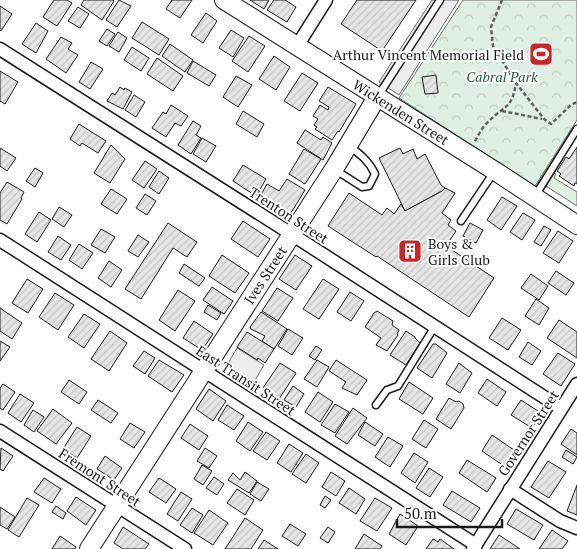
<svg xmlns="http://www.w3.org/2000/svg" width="577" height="549" viewBox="0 0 577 549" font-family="'PT Serif',serif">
  <defs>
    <pattern id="park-crowns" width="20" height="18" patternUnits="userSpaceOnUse" patternTransform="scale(1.25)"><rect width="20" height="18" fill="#e0efe3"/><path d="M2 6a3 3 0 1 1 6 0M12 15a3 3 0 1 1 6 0" fill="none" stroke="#c0ccc2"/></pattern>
    <pattern id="building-hatch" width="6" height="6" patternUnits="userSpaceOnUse" patternTransform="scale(1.25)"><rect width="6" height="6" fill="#e6e6e6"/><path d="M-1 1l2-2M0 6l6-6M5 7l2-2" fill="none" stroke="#c5c5c5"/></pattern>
  </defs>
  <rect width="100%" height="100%" fill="#fff"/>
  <path fill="#e0efe3" stroke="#6a6a6a" d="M554,173L556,174L554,178L577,192V206L546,186Z"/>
  <path fill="url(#park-crowns)" stroke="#6a6a6a" d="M463,0H577V120L535,186L399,98Z"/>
  <g fill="#ededed" stroke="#6a6a6a">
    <path d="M432,0H459L399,95L379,82Z"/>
    <path d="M237,348L264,365L254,382L227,365Z"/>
  </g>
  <g fill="url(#building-hatch)" stroke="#1a1a1a">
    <path d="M54,0H67L72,3L57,26L43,17Z"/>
    <path d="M84,0H113L114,1L102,20L81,5Z"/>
    <path d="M119,0L131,6L117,27L106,20Z"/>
    <path d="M172,0H192L180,18L166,9Z"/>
    <path d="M250,0H269L264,9Z"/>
    <path d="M274,0H285L296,7L287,22L267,10Z"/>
    <path d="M357,0H416L382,51L341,24Z"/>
    <path d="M0,6L12,14L1,31L0,30Z"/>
    <path d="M78,7L89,14L80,28L68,21Z"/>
    <path d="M206,13L217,21L203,43L191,35Z"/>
    <path d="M142,22L169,39L159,55L132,38Z"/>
    <path d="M36,23L48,31L36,53L22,44Z"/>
    <path d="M107,29L115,34L107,46L99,41Z"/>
    <path d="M231,30L244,38L233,57L219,48Z"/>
    <path d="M118,32L127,38L119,52L109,46Z"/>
    <path d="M249,36L265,46L248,72L232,61Z"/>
    <path d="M61,37L72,43L68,49L78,55L66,73L46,59Z"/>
    <path d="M170,44L193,60L185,72L162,56Z"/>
    <path d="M132,47L149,58L141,71L124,60Z"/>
    <path d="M274,56L290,67L276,90L259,79Z"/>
    <path d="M157,58L183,76L173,91L147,74Z"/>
    <path d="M193,61L216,75L209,86L187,73Z"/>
    <path d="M91,62L103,69L90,89L79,82Z"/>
    <path d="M0,71L18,82L5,104L0,101Z"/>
    <path d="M302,73L318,83L300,111L284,101Z"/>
    <path d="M436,75L438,93L425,94L422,77Z"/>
    <path d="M236,76L252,85L238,107L223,97Z"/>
    <path d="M120,87L124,90L125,88L132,92L123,109L107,101L112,93L115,95Z"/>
    <path d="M328,87L356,104L339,132L338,131L332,140L315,129L317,127L314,125L318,119L313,116L320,105L328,110L329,107L319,101Z"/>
    <path d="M134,95L145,102L136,117L125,110Z"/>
    <path d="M171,105L188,116L181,126L175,123L166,137L152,128L163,112L166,114Z"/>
    <path d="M243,111L264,124L257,137L236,124Z"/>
    <path d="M193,121L201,126L196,135L201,138L191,154L178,145Z"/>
    <path d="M79,124L106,141L98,153L82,143L80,146L70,139Z"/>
    <path d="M305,130L321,140L323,137L332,143L323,160L297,143Z"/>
    <path d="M202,138L216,146L206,162L193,154Z"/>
    <path d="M111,145L125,159L110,183L94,173Z"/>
    <path d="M577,147V184L575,183L574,186L559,176L561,174L557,171L566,157L569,159Z"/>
    <path d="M0,148L16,158L7,171L0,166Z"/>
    <path d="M400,148L403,154L413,149L417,159L425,154L441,185L445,188L442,191L405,211L379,158Z"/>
    <path d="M304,149L321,159L305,184L289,174Z"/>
    <path d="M145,161L157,169L144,188L132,180Z"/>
    <path d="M243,165L266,179L256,196L233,181Z"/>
    <path d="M35,168L43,173L35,187L26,181Z"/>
    <path d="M159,171L169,178L159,194L149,187Z"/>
    <path d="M287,179L305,190L289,216L259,198L267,184L279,191Z"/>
    <path d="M7,182L24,192L21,198L22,199L7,224L0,220V193Z"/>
    <path d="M445,188L455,193L442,213L451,220L448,225L456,231L446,246L494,278L469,317L377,256L376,257L328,226L349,193L382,215L387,208L394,214L401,204L405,211L442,191Z"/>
    <path d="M111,189L127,199L117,214L101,204Z"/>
    <path d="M145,194L156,201L147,215L136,208Z"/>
    <path d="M502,197L517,206L501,230L487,220Z"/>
    <path d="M59,207L72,215L64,227L52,219Z"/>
    <path d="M39,212L51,220L37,242L25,234Z"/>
    <path d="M523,213L535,220L522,240L510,232Z"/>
    <path d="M243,221L270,239L258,257L231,239Z"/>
    <path d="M168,223L197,242L187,257L173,248L141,299L125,289Z"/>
    <path d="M470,223L483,230L476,243L463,236Z"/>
    <path d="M544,226L551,230L541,246L534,242Z"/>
    <path d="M101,229L115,237L105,253L91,245Z"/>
    <path d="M558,231L573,241L559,263L543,253Z"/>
    <path d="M138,235L149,242L138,257L128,251Z"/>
    <path d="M58,236L71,245L61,260L48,252Z"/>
    <path d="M79,244L93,253L82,269L69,260Z"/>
    <path d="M222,255L249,273L235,293L209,276Z"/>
    <path d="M295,255L312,266L296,290L279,279Z"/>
    <path d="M109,261L122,270L111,287L98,278Z"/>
    <path d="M184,264L205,278L199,286L179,273Z"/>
    <path d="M556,271L574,283L566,295L548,283Z"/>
    <path d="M531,274L548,286L539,300L521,288Z"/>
    <path d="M27,279L43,289L28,313L12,303Z"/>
    <path d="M323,279L339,289L319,319L303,309Z"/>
    <path d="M212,287L233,301L224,314L203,300Z"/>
    <path d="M277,288L293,298L278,321L262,311Z"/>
    <path d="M178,290L195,301L175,331L159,320Z"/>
    <path d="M350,292L364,301L351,321L337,312Z"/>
    <path d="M55,293L74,305L58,330L39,317Z"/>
    <path d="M536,299L549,308L539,325L525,316Z"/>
    <path d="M208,305L221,313L217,320L204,312Z"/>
    <path d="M0,308L22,323L12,339L0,331Z"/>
    <path d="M377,311L393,321L392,325L399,330L397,334L398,335L387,351L376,345L381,338L365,327L374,313Z"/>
    <path d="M261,312L287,329L274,349L262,341L265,336L251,329L250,327Z"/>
    <path d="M84,314L100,324L84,348L68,337Z"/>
    <path d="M502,318L521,330L508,350L489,338Z"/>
    <path d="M559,320L577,332V358L547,338Z"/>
    <path d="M194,321L213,334L202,350L183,338Z"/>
    <path d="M288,329L303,338L292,355L278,346Z"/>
    <path d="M110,331L127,343L109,371L91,359Z"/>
    <path d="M406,331L415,337V338L420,343L406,365L390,355Z"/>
    <path d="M247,332L274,349L265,363L258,358L257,360L237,347Z"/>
    <path d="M0,341L10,347L0,361Z"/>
    <path d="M528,342L541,351L532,365L519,357Z"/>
    <path d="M433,344H436L447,353L432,378L417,368Z"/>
    <path d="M316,346L322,350L315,360L309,356Z"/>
    <path d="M144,351L155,358L145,374L133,366Z"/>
    <path d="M558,353L575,364L561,386L543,374Z"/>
    <path d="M159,360L184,375L172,392L148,376Z"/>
    <path d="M317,360L329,367L317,387L304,379Z"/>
    <path d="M336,360L367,380L357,395L342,388L346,382L329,371Z"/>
    <path d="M280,363L296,373L279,399L263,388Z"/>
    <path d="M459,363L472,373L460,393L446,384Z"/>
    <path d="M487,379L506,392L497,406L478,393Z"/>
    <path d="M69,380L87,392L79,404L61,392Z"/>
    <path d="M409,382L433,398L423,414L399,399Z"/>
    <path d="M3,384L15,392L3,410L0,408V388Z"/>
    <path d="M293,386L304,394L296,407L284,400Z"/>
    <path d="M209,389L226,401L213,421L196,409Z"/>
    <path d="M318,392L333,402L320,422L305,412Z"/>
    <path d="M20,394L34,403L21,422L8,413Z"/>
    <path d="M449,398L456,402L459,401L463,404L464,408L451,429L436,419Z"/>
    <path d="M98,400L118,413L111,423L91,410Z"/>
    <path d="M521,400L541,413L532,428L511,415Z"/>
    <path d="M335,404L349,412L335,433L321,425Z"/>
    <path d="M227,405L244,416L234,430L218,420Z"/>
    <path d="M353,408L367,418L347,444L335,436Z"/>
    <path d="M53,409L72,423L56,444L37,431Z"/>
    <path d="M33,410L44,417L34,432L24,425Z"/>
    <path d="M424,420L438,429L426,448L412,439Z"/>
    <path d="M248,422L263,432L250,451L236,441Z"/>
    <path d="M365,422L383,434L375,446L358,435Z"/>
    <path d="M130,423L145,432L134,448L120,439Z"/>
    <path d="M190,424L208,436L199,450L181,438Z"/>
    <path d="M77,427L91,436L77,458L63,449Z"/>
    <path d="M571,429L577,433V455L561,444Z"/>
    <path d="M266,432L280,441L267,460L253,451Z"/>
    <path d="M492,435L514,450L504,466L482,451Z"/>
    <path d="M388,437L403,446L390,467L375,457Z"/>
    <path d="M289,444L303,453L291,472L277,463Z"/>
    <path d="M1,448L13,456L3,471L0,469Z"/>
    <path d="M205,448L217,456L209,468L197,461Z"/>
    <path d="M566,450L577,457L573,464L562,457Z"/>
    <path d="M414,453L428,462L415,483L401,473Z"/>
    <path d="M306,454L319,463L306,483L292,474Z"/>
    <path d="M105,456L122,468L114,480L97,469Z"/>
    <path d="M467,460L496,478L487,492L459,473Z"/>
    <path d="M548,461L566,472L549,498L531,487Z"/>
    <path d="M202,465L212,471L203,485L194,479Z"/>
    <path d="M429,468L443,477L430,497L416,488Z"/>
    <path d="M245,472L257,481L249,493L228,480L233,473L240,480Z"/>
    <path d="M331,472L345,481L336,496L322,487Z"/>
    <path d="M214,477L224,484L217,495L206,488Z"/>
    <path d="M44,478L61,489L52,503L34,492Z"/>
    <path d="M159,478L176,489L166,503L149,492Z"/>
    <path d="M257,482L269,489L261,501L250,494Z"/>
    <path d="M577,485V515L567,511Z"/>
    <path d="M349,488L365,499L356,514L339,503Z"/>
    <path d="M237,489L254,500L245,515L227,503Z"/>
    <path d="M452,491L480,508L471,522L443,505Z"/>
    <path d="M181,492L192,499L178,521L167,514Z"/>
    <path d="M325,496L331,500L325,508L320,505Z"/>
    <path d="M76,497L96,510L86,525L67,511Z"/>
    <path d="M27,498L39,505L19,537L8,530Z"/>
    <path d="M375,498L392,508L377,531L360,521Z"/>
    <path d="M56,506L66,513L63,519L52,512Z"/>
    <path d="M0,507L15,517L7,529L0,525Z"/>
    <path d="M192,508L203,515L192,533L180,525Z"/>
    <path d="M516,509L543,525L534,540L507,524Z"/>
    <path d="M209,510L228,523L213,545L194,533Z"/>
    <path d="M400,514L418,526L406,545L389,534Z"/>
    <path d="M245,518L263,530L251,549H225Z"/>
    <path d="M290,524L306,534L298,546L282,536Z"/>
    <path d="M123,527L149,544L145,549H123L114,543Z"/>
    <path d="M328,527L335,532L328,543L320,538Z"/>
    <path d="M552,530L568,541L562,549H539Z"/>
    <path d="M364,534L382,546L380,549H355Z"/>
    <path d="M499,535L520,549H490Z"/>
    <path d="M60,536L76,547L75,549H52Z"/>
    <path d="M433,539L438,542L440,539L454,549H426Z"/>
    <path d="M264,540L278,549H258Z"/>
  </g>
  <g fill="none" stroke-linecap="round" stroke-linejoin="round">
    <g stroke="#1a1a1a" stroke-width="9">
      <g id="lane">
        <path d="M378,96L440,0"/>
        <path d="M334,169L362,187L369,186L375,174C369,161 360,154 349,146"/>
        <path d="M535,196L577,129"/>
        <path d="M461,221L494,172"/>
        <path d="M376,405L387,390L398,386L435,326"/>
      </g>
    </g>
    <g stroke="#1a1a1a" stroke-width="15">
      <g id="street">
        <path d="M297,46L326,0"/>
        <path d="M0,49L282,228L561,408"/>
        <path d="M0,240L476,545"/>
        <path d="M0,431L185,549"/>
        <path d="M510,489L560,521L577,528"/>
        <path d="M473,549L577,384"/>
      </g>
    </g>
    <g stroke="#1a1a1a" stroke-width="20">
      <g id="secondary">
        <path d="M224,0L495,171L577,225"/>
        <path d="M89,549L334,169L377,97"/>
      </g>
    </g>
    <g stroke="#5f5f5f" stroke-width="2.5" stroke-dasharray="4 2.5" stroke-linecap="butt">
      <path d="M502,0L491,27L493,46L516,83L544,119L551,124L571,105L577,102"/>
      <path d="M502,111L542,119"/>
      <path d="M475,141C479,134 483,126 489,121C505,105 512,109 516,83"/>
    </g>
    <use href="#lane" stroke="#fff" stroke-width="6"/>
    <use href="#street" stroke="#fff" stroke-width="12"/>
    <use href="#secondary" stroke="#fff" stroke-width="18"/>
  </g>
  <defs>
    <g id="stadium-square" transform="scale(1.25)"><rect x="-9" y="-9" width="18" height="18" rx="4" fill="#c62828" stroke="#fff"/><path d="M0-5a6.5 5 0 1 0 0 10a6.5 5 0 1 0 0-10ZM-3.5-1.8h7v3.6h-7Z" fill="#fff"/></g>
    <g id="building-square" transform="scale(1.25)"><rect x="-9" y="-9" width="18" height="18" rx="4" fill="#c62828" stroke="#fff"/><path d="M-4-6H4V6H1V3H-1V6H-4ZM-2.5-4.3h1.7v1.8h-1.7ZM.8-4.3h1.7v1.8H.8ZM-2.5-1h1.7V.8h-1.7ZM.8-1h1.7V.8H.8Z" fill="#fff"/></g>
  </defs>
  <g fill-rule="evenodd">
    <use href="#stadium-square" x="541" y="54"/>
    <use href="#building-square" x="410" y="251"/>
  </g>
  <g text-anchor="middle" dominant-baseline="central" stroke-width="4" stroke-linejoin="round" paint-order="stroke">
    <g font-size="14" fill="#1a1a1a" stroke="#fff" text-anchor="end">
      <text x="524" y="54">Arthur Vincent Memorial Field</text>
      <text x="428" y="243" text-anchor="start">Boys &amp;<tspan x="428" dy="16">Girls Club</tspan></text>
    </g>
    <g font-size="14" font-style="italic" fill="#2b5a34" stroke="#fff">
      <text x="502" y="76">Cabral Park</text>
    </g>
    <g font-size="14" fill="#1a1a1a" stroke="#fff">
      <text transform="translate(401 112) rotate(32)">Wickenden Street</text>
      <text transform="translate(289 215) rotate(33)">Trenton Street</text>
      <text transform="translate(265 275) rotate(-57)">Ives Street</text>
      <text transform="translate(246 380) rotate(33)">East Transit Street</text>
      <text transform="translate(528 433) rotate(-57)">Governor Street</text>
      <text transform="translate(100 477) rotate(33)">Fremont Street</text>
    </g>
  </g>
  <path d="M397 519v8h105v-8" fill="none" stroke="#1a1a1a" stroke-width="2.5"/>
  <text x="404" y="519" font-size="15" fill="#1a1a1a" stroke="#ffffff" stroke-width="4" paint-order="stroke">50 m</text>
</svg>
